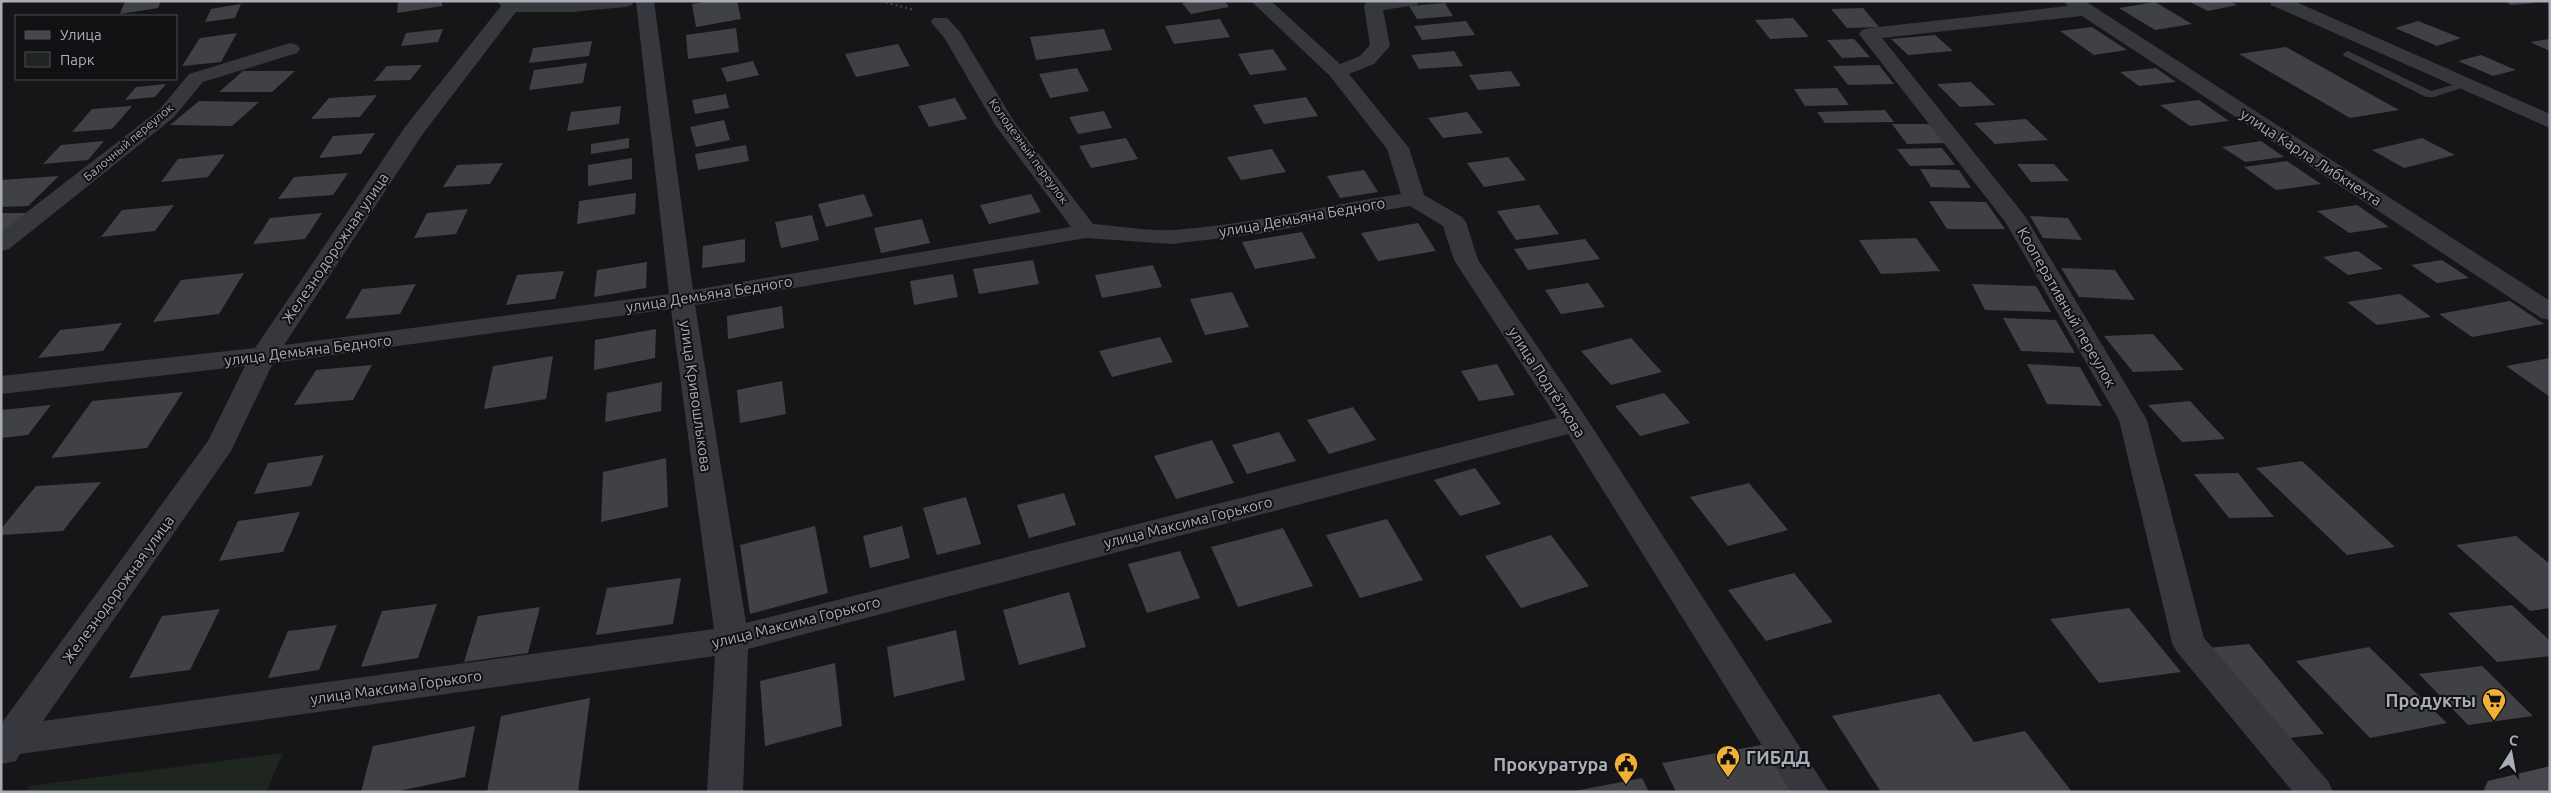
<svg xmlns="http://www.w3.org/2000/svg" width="2551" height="793" viewBox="0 0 2551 793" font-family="Ubuntu,sans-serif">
  <rect width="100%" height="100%" fill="#161618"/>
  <path fill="#1e261f" d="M283,753L266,792H26L30,786Z"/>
  <g fill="#404145">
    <path d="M125,1H161L158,8L120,14Z"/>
    <path d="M398,1H442V6L397,13Z"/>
    <path d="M709,1H737L741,19L696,27L692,4Z"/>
    <path d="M1189,1H1225L1229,7L1191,14L1182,3Z"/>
    <path d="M2188,1H2229L2237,5L2208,11Z"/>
    <path d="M2504,1H2534V3L2511,5Z"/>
    <path d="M2155,2L2192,24L2155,30L2119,8Z"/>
    <path d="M1445,3L1453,16L1417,19L1409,6Z"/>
    <path d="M241,4L235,18L205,22L211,9Z"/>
    <path d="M1863,8L1879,27L1847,28L1831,9Z"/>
    <path d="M1793,18L1809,37L1770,39L1755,20Z"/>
    <path d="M1220,19L1230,37L1174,44L1165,26Z"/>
    <path d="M1466,21L1475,35L1422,40L1414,26Z"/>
    <path d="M2418,21L2461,38L2437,46L2395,28Z"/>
    <path d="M2092,27L2127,50L2094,55L2060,31Z"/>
    <path d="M736,28L739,52L688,59L686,35Z"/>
    <path d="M443,29L438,42L401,46L406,33Z"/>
    <path d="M1104,29L1112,50L1036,60L1030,37Z"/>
    <path d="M237,33L221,62L182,66L200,38Z"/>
    <path d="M1935,35L1953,51L1908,55L1891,39Z"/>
    <path d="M1854,39L1870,57L1842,58L1827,40Z"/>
    <path d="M2550,39V51L2530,42Z"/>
    <path d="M592,41L589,56L529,63L533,48Z"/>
    <path d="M898,44L910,66L856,77L845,54Z"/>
    <path d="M2286,47L2399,110L2350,118L2239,54Z"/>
    <path d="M1273,49L1287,70L1250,75L1238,54Z"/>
    <path d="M1454,51L1463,66L1419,69L1411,55Z"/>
    <path d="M2481,55L2516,70L2493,76L2458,61Z"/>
    <path d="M753,61L759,75L727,82L721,68Z"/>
    <path d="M587,63L583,83L529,90L534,70Z"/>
    <path d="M422,65L410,80L374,81L387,66Z"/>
    <path d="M1879,65L1894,84L1848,85L1833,66Z"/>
    <path d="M1077,68L1089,91L1050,98L1039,74Z"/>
    <path d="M2156,68L2176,82L2139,86L2120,72Z"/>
    <path d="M243,71H295L272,92H219Z"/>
    <path d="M1511,71L1521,86L1478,90L1469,75Z"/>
    <path d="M1971,82L1995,105L1960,107L1937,84Z"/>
    <path d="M166,84L155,97L125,100L136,87Z"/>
    <path d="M1837,88L1849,105L1805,106L1794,89Z"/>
    <path d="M726,94L729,108L695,114L692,100Z"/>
    <path d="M377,95L360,117L311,119L329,98Z"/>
    <path d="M1306,97L1318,116L1264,124L1253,105Z"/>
    <path d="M955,98L967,119L929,127L918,106Z"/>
    <path d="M2199,100L2229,121L2190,126L2160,105Z"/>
    <path d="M199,101L259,102L232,126L170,125Z"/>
    <path d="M132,106L112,129L72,132L92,109Z"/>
    <path d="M621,106L619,124L567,131L571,112Z"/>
    <path d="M1885,110L1894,122L1825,123L1817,112Z"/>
    <path d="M1104,111L1112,128L1078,134L1069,117Z"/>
    <path d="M1467,112L1483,133L1443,138L1428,118Z"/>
    <path d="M2026,119L2048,140L1995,144L1974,123Z"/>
    <path d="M724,120L730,140L696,147L690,127Z"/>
    <path d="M1892,124H1929L1945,143L1907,144Z"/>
    <path d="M375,133L361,154L319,158L333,136Z"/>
    <path d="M629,138V148L591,154V144Z"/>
    <path d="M1126,138L1138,159L1091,168L1079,146Z"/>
    <path d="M2422,138L2455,155L2404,168L2372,150Z"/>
    <path d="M104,141L88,160L43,164L61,145Z"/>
    <path d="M2261,141L2284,157L2245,162L2222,147Z"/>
    <path d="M746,145L749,161L698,170L695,154Z"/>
    <path d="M1942,148L1955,165L1910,166L1897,149Z"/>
    <path d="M1272,149L1286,172L1241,180L1227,157Z"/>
    <path d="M225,154L208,177L161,182L178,159Z"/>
    <path d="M1508,157L1526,180L1484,187L1467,163Z"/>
    <path d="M632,158V179L588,186V165Z"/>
    <path d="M2287,161L2321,184L2276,190L2244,167Z"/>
    <path d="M503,163L490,184L443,187L457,165Z"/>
    <path d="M2017,164H2054L2069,181L2031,182Z"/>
    <path d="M1920,169L1959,170L1971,188L1931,187Z"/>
    <path d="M1364,170L1378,192L1340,198L1327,176Z"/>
    <path d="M348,173L333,195L278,199L294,177Z"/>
    <path d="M59,176L28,206L1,207V180Z"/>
    <path d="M636,193L635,214L577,224L579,201Z"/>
    <path d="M864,194L873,216L826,227L818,204Z"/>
    <path d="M1031,194L1041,212L989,224L980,205Z"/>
    <path d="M1929,201L1986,202L2005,229H1947Z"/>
    <path d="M174,205L155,231L101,237L122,210Z"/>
    <path d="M1539,205L1559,234L1516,240L1497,211Z"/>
    <path d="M2357,205L2389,227L2349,233L2317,211Z"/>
    <path d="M468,209L456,234L414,238L427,213Z"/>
    <path d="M1,213H27L1,235Z"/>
    <path d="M322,213L305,239L253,244L270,218Z"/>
    <path d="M812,215L819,240L781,248L775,222Z"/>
    <path d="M2030,216L2068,218L2082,240L2043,238Z"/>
    <path d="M922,219L930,243L881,253L874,228Z"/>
    <path d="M1418,223L1436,251L1378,261L1361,233Z"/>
    <path d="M1302,232L1316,258L1255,269L1242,242Z"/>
    <path d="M1916,238L1940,271L1881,274L1859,240Z"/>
    <path d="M745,239V262L702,268L703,246Z"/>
    <path d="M1585,239L1600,259L1528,270L1514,249Z"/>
    <path d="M2358,251L2383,269L2348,275L2323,257Z"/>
    <path d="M1033,260L1039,284L979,294L973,269Z"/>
    <path d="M2442,260L2469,278L2437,283L2411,265Z"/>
    <path d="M647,262L646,288L594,297L597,270Z"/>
    <path d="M1153,265L1162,287L1102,298L1095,275Z"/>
    <path d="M2061,268L2115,270L2135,300L2079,297Z"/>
    <path d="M564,271L555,299L506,305L517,275Z"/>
    <path d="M244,273L219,314L153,322L181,280Z"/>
    <path d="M953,274L958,297L914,305L910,281Z"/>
    <path d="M1588,283L1605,307L1561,314L1545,290Z"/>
    <path d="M416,284L400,314L345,319L362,289Z"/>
    <path d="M1972,284L2036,286L2051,312L1985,310Z"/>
    <path d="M1232,292L1249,327L1205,335L1190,299Z"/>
    <path d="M2400,294L2431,317L2377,325L2347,302Z"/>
    <path d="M2510,301L2544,324L2472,337L2439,314Z"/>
    <path d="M782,306L784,328L728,339L727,316Z"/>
    <path d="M2003,318L2056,320L2075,353L2021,351Z"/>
    <path d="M122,323L103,351L38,358L60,330Z"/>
    <path d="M656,329L655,358L594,370L595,340Z"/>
    <path d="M2153,334L2184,370L2133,372L2104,336Z"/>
    <path d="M1160,337L1173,362L1112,377L1099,351Z"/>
    <path d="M1631,338L1662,372L1611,385L1581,351Z"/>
    <path d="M553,356L546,399L484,409L493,366Z"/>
    <path d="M2550,358V397L2506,366Z"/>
    <path d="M1497,364L1515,395L1479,401L1461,371Z"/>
    <path d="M2027,364L2080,367L2102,406L2047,404Z"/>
    <path d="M372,365L353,400L294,405L316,370Z"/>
    <path d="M782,381L786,414L740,423L737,390Z"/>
    <path d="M662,382L661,411L605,422L607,393Z"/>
    <path d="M183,392L147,448L51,458L92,401Z"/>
    <path d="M1664,393L1690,423L1640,436L1615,406Z"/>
    <path d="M2190,401L2225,439L2182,442L2148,405Z"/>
    <path d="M51,405L28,435L1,438V410Z"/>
    <path d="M1353,407L1376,440L1329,454L1307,420Z"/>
    <path d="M1279,432L1296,461L1247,474L1232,445Z"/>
    <path d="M1212,440L1234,483L1176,499L1154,456Z"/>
    <path d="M324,455L311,486L254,494L268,463Z"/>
    <path d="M666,458L668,507L601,522L603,472Z"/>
    <path d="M2302,461L2395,547L2347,555L2256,468Z"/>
    <path d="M1475,468L1501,504L1460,516L1434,480Z"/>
    <path d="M2238,473L2274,517L2229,518L2194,474Z"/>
    <path d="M101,482L63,531L1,535V529L36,486Z"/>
    <path d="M1749,483L1788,530L1728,546L1690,497Z"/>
    <path d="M1064,493L1076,525L1029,538L1017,505Z"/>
    <path d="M966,497L981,544L937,555L923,508Z"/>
    <path d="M300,512L283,552L219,561L238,521Z"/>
    <path d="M1387,519L1423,580L1360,598L1326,535Z"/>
    <path d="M815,526L828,593L750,614L740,545Z"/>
    <path d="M902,526L910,558L870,568L863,536Z"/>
    <path d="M1283,528L1313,586L1238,607L1211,547Z"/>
    <path d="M1551,535L1589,586L1521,608L1485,556Z"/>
    <path d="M2516,536L2550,564V608L2530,611L2456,545Z"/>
    <path d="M1180,551L1200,598L1147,613L1128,564Z"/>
    <path d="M1794,573L1833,622L1766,641L1728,590Z"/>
    <path d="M681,578L673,624L596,635L607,588Z"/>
    <path d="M1069,592L1086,647L1019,665L1003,610Z"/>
    <path d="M437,604L418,658L361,667L382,611Z"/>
    <path d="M2512,605L2550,641V656L2497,662L2448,613Z"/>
    <path d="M540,607L528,653L464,662L478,616Z"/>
    <path d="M2129,608L2181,672L2099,683L2050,619Z"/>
    <path d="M220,609L190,670L129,678L162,616Z"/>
    <path d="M337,625L319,670L268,678L288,631Z"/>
    <path d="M956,630L965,680L894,697L887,647Z"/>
    <path d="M2249,644L2324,734L2279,739L2208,648Z"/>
    <path d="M2369,647L2447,723L2370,738L2296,661Z"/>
    <path d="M835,663L842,726L765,746L760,681Z"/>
    <path d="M2482,666L2533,716L2468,725L2419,674Z"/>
    <path d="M1940,694L1974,742L2025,731L2072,792H1881L1832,716Z"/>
    <path d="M590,698L578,792H487L501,716Z"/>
    <path d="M475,726L465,777L394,792H361L373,746Z"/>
    <path d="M1767,744L1794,792H1676L1662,763Z"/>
    <path d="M1642,778L1649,792H1576L1575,791Z"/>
  </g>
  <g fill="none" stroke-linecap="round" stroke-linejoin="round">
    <path stroke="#3d3f44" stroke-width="2.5" stroke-dasharray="2 3" stroke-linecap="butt" d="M881,1L914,10"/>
    <path fill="#37383d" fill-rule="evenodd" d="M2348,51L2431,91L2467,81L2473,84L2434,97H2426L2344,56L2343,54Z"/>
    <g fill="#37383d" fill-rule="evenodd">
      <path d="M497,1H634L632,5L625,7L571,12H516L422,135L284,345L669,294L636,1H654L693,290L1071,227L995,125L945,39L931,22L933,18H947L960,32L1015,123L1093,224C1119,226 1147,231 1174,230C1250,225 1325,205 1401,194L1387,149L1330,76L1251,1H1271L1340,64L1360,56L1370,45L1364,6L1366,2L1419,1L1417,5L1383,10L1390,46L1374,64L1349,74L1409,148L1424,195L1462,217L1466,222L1478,260L1585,416L1829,792H1791L1568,434L748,649L743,792H707L715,656L20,754L16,761L1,764V724L208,441L245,366L1,394V376L255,348L405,127L501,6ZM1410,206L1443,226L1454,260L1557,418L746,623L695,305L1086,238L1172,244L1265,233L1335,218ZM671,309L714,629L43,721L231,451L273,363Z"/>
      <path d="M2063,1H2085L2550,301V320L2541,318L2082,16L1882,38L2025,216L2147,420L2204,638L2328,781L2333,792H2293L2177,652L2172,643L2119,420L2006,223L1859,34L1862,30L1869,28L2068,6Z"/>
      <path d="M2269,1H2294L2550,114V128L2271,5Z"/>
      <path d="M290,43L297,45L300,49L297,53L203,82L173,118L9,249L1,251V232L159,110L189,74Z"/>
    </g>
    <path fill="#45474d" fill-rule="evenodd" d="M2550,766V792H2483L2488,781Z"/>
  </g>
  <defs>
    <g id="supermarket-pin" transform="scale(1.25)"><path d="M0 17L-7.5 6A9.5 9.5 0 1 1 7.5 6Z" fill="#f2b134" stroke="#111113"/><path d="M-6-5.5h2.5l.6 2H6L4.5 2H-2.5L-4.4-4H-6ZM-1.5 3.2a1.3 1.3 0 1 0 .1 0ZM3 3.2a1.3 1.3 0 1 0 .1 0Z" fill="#111"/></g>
    <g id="civic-pin" transform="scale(1.25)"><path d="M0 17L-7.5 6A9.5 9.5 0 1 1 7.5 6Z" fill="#f2b134" stroke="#111113"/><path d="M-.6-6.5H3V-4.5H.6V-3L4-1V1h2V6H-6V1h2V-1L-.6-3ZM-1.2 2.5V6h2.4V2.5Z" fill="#111"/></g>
  </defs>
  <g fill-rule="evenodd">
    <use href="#supermarket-pin" x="2494" y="700"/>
    <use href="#civic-pin" x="1728" y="757"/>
    <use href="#civic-pin" x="1626" y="764"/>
  </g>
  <g text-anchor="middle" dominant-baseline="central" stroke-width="4" stroke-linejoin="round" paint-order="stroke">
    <g font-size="12" fill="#a8adb8" stroke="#111113">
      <text transform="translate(128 142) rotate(-40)">Балочный переулок</text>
      <text transform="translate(1029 151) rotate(54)">Колодезный переулок</text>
    </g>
    <g font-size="15" fill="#a8adb8" stroke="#111113">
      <text transform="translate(2311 157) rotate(33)">улица Карла Либкнехта</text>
      <text transform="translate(1302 217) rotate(-10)">улица Демьяна Бедного</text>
      <text transform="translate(335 248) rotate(-56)">Железнодорожная улица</text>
      <text transform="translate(709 294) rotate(-9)">улица Демьяна Бедного</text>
      <text transform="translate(2067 307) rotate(60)">Кооперативный переулок</text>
      <text transform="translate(308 350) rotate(-7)">улица Демьяна Бедного</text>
      <text transform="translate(1547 382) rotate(57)">улица Подтёлкова</text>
      <text transform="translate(696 396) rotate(82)">улица Кривошлыкова</text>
      <text transform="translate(1188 522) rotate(-14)">улица Максима Горького</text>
      <text transform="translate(118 589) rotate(-54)">Железнодорожная улица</text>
      <text transform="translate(796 622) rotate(-14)">улица Максима Горького</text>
      <text transform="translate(396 687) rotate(-8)">улица Максима Горького</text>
    </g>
    <g font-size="18" font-weight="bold" fill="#a8adb8" stroke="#111113" text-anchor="end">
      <text x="2476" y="700">Продукты</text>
      <text x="1746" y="757" text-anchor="start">ГИБДД</text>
      <text x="1608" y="764">Прокуратура</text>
    </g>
  </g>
  <rect width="2551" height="793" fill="none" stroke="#a8adb8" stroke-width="5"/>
  <rect x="15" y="15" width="162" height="65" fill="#111113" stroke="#4d4f55"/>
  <rect x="25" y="31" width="25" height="8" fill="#45474d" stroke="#4d4f55"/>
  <text x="60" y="40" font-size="15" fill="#a8adb8">Улица</text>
  <rect x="25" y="52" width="25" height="15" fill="#1e261f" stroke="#4d4f55"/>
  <text x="60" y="65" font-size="15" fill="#a8adb8">Парк</text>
  <g transform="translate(2511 753) rotate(11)" stroke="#111113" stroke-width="4" paint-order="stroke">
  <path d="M0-4L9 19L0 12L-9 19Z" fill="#a8adb8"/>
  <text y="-8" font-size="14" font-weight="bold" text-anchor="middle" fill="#a8adb8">С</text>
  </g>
</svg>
